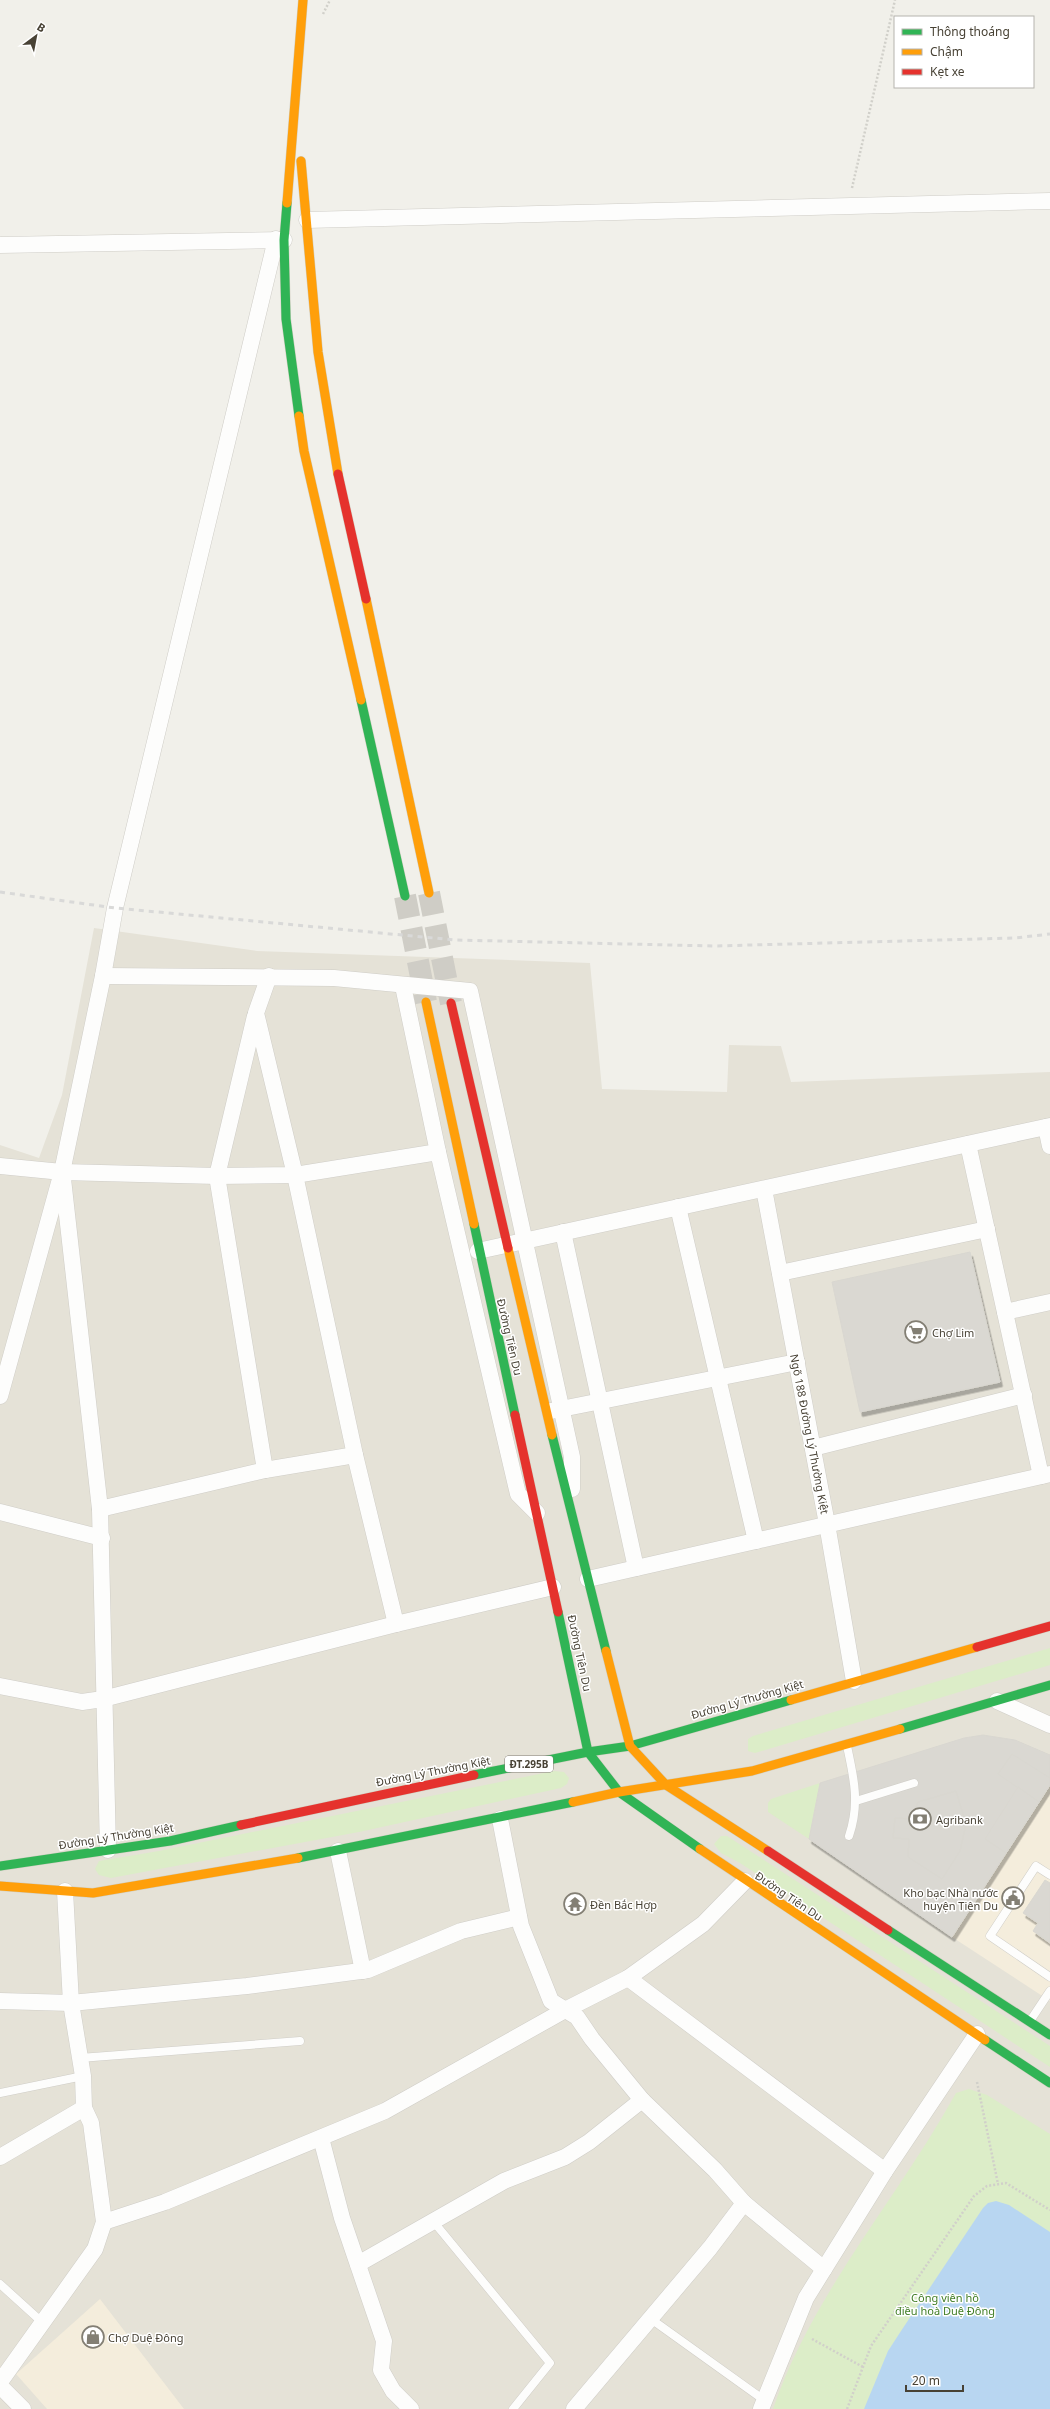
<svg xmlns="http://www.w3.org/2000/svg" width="1050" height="2409" viewBox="0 0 1050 2409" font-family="'Noto Sans',sans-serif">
  <defs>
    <filter id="shadow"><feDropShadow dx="2.5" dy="4.5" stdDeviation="0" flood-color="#0004"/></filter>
  </defs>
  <rect width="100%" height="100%" fill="#f1f0ea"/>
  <path fill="#e5e2d7" d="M94,928L257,951L590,963L602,1089L727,1092L729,1045L781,1046L791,1082L1050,1072V2409H0V1145L39,1158L62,1095Z"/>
  <g fill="#f4eddc">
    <path d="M1050,1785V2001L952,1937Z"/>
    <path d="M100,2299L184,2409H185H47L16,2374Z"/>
  </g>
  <g fill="#dcedc8">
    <path d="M1050,1648V1665L755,1753L748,1751V1739L753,1736Z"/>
    <path d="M554,1771L564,1772L569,1778L567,1784L561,1788L359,1832L111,1878L99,1875L95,1869L99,1861L159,1851Z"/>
    <path d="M820,1783L809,1839L768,1812V1803L771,1799Z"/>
    <path d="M721,1836H727L1050,2046V2067L740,1863L721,1853L714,1844Z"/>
    <path d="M969,2089L987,2095L1050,2134V2409H773C813,2292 897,2200 956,2093Z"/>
  </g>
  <path fill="#b8d6f1" d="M996,2201L1009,2205L1050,2232V2409H864L888,2351L901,2331L983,2208L988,2203Z"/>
  <g fill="#dad8d2" stroke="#d9d7d0" filter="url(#shadow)">
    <path d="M970,1252L1000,1382L860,1412L832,1282Z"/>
    <path d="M983,1735L1015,1740L1050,1755V1785L952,1937L809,1839L820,1783L964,1738Z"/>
    <path d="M1012,1754L1050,1778V1785L1039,1802L998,1774Z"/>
    <path d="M1018,1787L1039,1802L1006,1853L985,1839Z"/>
    <path d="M956,1791L966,1824L960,1851L942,1879L908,1857L909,1839L893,1838L895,1818L912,1819L918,1802Z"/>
    <path d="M1045,1880L1050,1883V1943L1033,1931L1038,1923L1023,1913Z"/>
  </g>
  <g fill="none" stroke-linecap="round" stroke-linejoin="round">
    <g stroke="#cfcdc6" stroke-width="22" stroke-dasharray="22 11" stroke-linecap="butt">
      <path d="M429,893L451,1003"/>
      <path d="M405,896L426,1002"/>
    </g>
    <g stroke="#cfcdc7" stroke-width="9">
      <g id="lane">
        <path d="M847,1746C854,1778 860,1804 849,1836"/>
        <path d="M856,1801L914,1783"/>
        <path d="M1050,1875L1036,1866L990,1936L1050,1977"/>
        <path d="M1030,2021L1050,1991"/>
        <path d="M80,2058L300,2041"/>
        <path d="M0,2093L83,2076"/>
        <path d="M433,2221L550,2363L513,2409"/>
        <path d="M0,2284L43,2323"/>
        <path d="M651,2319L764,2400"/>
      </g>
    </g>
    <g stroke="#cfcdc7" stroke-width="17">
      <g id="street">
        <path d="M307,220L1050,201"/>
        <path d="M0,245L284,240"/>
        <path d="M103,976L334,978L470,991L572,1457V1489"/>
        <path d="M269,976L256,1013L295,1175L355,1455"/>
        <path d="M403,986L438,1152L518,1494L537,1513"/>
        <path d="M255,1016L217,1176L265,1470"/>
        <path d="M1046,1127L1050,1146"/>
        <path d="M968,1144L1041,1476"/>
        <path d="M0,1166L62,1172L217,1176L295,1175L438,1152"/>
        <path d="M63,1179L100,1509L108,1850"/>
        <path d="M764,1189L827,1524L854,1681"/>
        <path d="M678,1207L756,1541"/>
        <path d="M563,1232L636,1568"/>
        <path d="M478,1251L1050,1126"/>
        <path d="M780,1273L987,1229"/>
        <path d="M1005,1312L1050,1302"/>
        <path d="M0,1396L62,1172L103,976L115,908L276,239"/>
        <path d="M551,1411L797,1362"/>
        <path d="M813,1448L1024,1395"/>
        <path d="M100,1509L265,1470L355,1455L396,1624"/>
        <path d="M0,1512L102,1538"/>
        <path d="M588,1579L1050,1474"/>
        <path d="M0,1686L82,1702L103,1699L396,1624L553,1587"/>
        <path d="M997,1701L1050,1725"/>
        <path d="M500,1819L521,1926L551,2001L577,2017L592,2039L642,2100L715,2170L744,2203L824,2269"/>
        <path d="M338,1851L363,1971"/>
        <path d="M628,1978L885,2171"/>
        <path d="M0,2001L71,2003L247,1986L368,1970L461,1931L519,1917"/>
        <path d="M321,2138L342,2218L384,2341L381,2370L393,2391L411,2409"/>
        <path d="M0,2157L84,2108"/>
        <path d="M104,2222L165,2202L385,2111L565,2010L628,1978L703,1924L745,1881"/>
        <path d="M358,2264L504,2181L565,2157L589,2142L642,2100"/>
        <path d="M0,2382L95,2249L104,2222L91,2123L84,2108L83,2076L71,2003L65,1891"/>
        <path d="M0,2386L23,2409"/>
        <path d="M574,2409L710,2248L744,2203"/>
        <path d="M761,2409L806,2298L885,2171L977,2034"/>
      </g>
    </g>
    <g stroke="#d1cec1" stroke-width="10">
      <g id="fast">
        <path d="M287,203L284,240L286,319L299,416"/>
        <path d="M361,700L405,896"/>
        <path d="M474,1224L515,1415"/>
        <path d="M552,1435L606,1651"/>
        <path d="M558,1612L588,1752L619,1792L700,1849"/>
        <path d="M900,1729L1050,1685"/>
        <path d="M474,1775L588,1752L630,1746L791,1700"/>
        <path d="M298,1858L573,1802"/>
        <path d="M0,1866L170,1841L241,1825"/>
        <path d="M888,1930L1050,2035"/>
        <path d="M985,2040L1050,2083"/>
      </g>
    </g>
    <g stroke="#d1cec1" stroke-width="10">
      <g id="slow">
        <path d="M301,161L318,352L338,474"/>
        <path d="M287,203L303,0"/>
        <path d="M299,416L304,451L361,700"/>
        <path d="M366,599L429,893"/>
        <path d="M426,1002L474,1224"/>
        <path d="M508,1248L552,1435"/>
        <path d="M606,1651L630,1746L666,1785L768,1851"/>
        <path d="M791,1700L977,1647"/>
        <path d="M573,1802L619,1792L752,1771L900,1729"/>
        <path d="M700,1849L985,2040"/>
        <path d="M0,1886L93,1893L298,1858"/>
      </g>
    </g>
    <g stroke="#d1cec1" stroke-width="10">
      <g id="jam">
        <path d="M338,474L366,599"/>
        <path d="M451,1003L508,1248"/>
        <path d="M515,1415L558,1612"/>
        <path d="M977,1647L1050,1626"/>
        <path d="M241,1825L474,1775"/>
        <path d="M768,1851L888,1930"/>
      </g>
    </g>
    <g stroke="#d1d0ca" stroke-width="2.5" stroke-dasharray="2 2" stroke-linecap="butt">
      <path d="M323,14L330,0"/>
      <path d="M852,188L895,0"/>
      <path d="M977,2082L998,2184"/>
      <path d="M812,2339L863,2367"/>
      <path d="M847,2409L871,2346L974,2196L987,2186L1006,2183L1050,2210"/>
    </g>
    <use href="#lane" stroke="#fdfdfc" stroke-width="8"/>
    <use href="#street" stroke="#fdfdfc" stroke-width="16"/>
    <use href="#fast" stroke="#30b455" stroke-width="9"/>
    <use href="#slow" stroke="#ff9f0a" stroke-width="9"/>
    <use href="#jam" stroke="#e5322d" stroke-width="9"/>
    <path stroke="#d9d9d8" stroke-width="3" stroke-dasharray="5 5" stroke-linecap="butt" d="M0,892L115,908L455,940L714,946L1015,938L1050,934"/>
  </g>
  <defs>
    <g id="supermarket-ring" transform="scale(1.15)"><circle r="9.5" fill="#fff" stroke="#837f74" stroke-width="1.5"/><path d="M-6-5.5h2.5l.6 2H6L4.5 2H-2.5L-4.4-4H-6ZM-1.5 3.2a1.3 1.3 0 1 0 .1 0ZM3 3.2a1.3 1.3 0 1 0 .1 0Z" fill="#837f74"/></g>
    <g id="bank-ring" transform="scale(1.15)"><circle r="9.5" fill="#fff" stroke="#837f74" stroke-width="1.5"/><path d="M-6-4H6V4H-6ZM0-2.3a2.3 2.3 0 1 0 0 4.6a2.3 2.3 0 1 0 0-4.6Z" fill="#837f74"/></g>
    <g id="civic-ring" transform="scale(1.15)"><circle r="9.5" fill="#fff" stroke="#837f74" stroke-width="1.5"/><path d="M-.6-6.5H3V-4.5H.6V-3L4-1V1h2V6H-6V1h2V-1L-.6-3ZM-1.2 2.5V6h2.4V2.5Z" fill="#837f74"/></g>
    <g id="temple-ring" transform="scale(1.15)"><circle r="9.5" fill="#fff" stroke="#837f74" stroke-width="1.5"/><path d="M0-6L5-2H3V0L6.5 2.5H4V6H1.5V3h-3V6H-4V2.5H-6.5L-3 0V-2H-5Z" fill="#837f74"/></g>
    <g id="shop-ring" transform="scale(1.15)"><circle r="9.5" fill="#fff" stroke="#837f74" stroke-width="1.5"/><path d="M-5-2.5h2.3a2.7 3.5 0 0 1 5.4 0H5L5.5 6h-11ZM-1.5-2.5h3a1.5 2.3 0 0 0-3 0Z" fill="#837f74"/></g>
  </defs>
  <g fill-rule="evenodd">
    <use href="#supermarket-ring" x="916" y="1332"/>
    <use href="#bank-ring" x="920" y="1819"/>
    <use href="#civic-ring" x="1013" y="1898"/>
    <use href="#temple-ring" x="575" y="1904"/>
    <use href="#shop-ring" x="93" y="2337"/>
  </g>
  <g text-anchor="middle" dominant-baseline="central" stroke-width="3" stroke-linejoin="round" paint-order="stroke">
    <rect fill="#fff" stroke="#7f7b72" stroke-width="1" x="505" y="1756" width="48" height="16" rx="3"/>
    <g font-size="10" font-weight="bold" fill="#484235">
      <text x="529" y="1764">ĐT.295B</text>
    </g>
    <g font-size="11" fill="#484235" stroke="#fff" text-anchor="start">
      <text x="932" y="1332">Chợ Lim</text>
      <text x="936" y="1819">Agribank</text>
      <text x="998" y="1892" text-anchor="end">Kho bạc Nhà nước<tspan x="998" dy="13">huyện Tiên Du</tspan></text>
      <text x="590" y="1904">Đền Bắc Hợp</text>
      <text x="108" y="2337">Chợ Duệ Đông</text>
    </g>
    <g font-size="11" fill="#484235" stroke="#fff">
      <text transform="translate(510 1337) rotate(77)">Đường Tiên Du</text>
      <text transform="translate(810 1434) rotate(79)">Ngõ 188 Đường Lý Thường Kiệt</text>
      <text transform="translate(580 1653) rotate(78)">Đường Tiên Du</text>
      <text transform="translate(747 1699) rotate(-16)">Đường Lý Thường Kiệt</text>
      <text transform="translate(433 1771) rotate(-11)">Đường Lý Thường Kiệt</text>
      <text transform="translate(116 1836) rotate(-9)">Đường Lý Thường Kiệt</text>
      <text transform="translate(789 1896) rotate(34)">Đường Tiên Du</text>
    </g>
    <g font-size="11" fill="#407d25" stroke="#fff">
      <text x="945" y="2297">Công viên hồ<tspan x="945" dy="13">điều hoà Duệ Đông</tspan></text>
    </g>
  </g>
  <rect x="894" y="16" width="140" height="72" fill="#ffffff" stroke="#b6b3ae"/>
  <rect x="902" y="29" width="20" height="6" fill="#30b455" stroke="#b6b3ae"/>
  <text x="930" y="36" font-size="12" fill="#484235">Thông thoáng</text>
  <rect x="902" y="49" width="20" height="6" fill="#ff9f0a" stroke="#b6b3ae"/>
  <text x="930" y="56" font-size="12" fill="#484235">Chậm</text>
  <rect x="902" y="69" width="20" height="6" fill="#e5322d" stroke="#b6b3ae"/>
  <text x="930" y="76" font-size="12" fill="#484235">Kẹt xe</text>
  <g transform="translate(36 36) rotate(32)" stroke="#ffffff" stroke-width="3" paint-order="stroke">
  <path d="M0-3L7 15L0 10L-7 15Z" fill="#484235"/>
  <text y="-6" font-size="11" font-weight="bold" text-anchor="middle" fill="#484235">B</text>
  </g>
  <path d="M906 2385v6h57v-6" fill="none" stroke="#484235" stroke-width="2"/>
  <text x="912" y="2385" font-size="12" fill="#484235" stroke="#ffffff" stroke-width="3" paint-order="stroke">20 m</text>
</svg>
